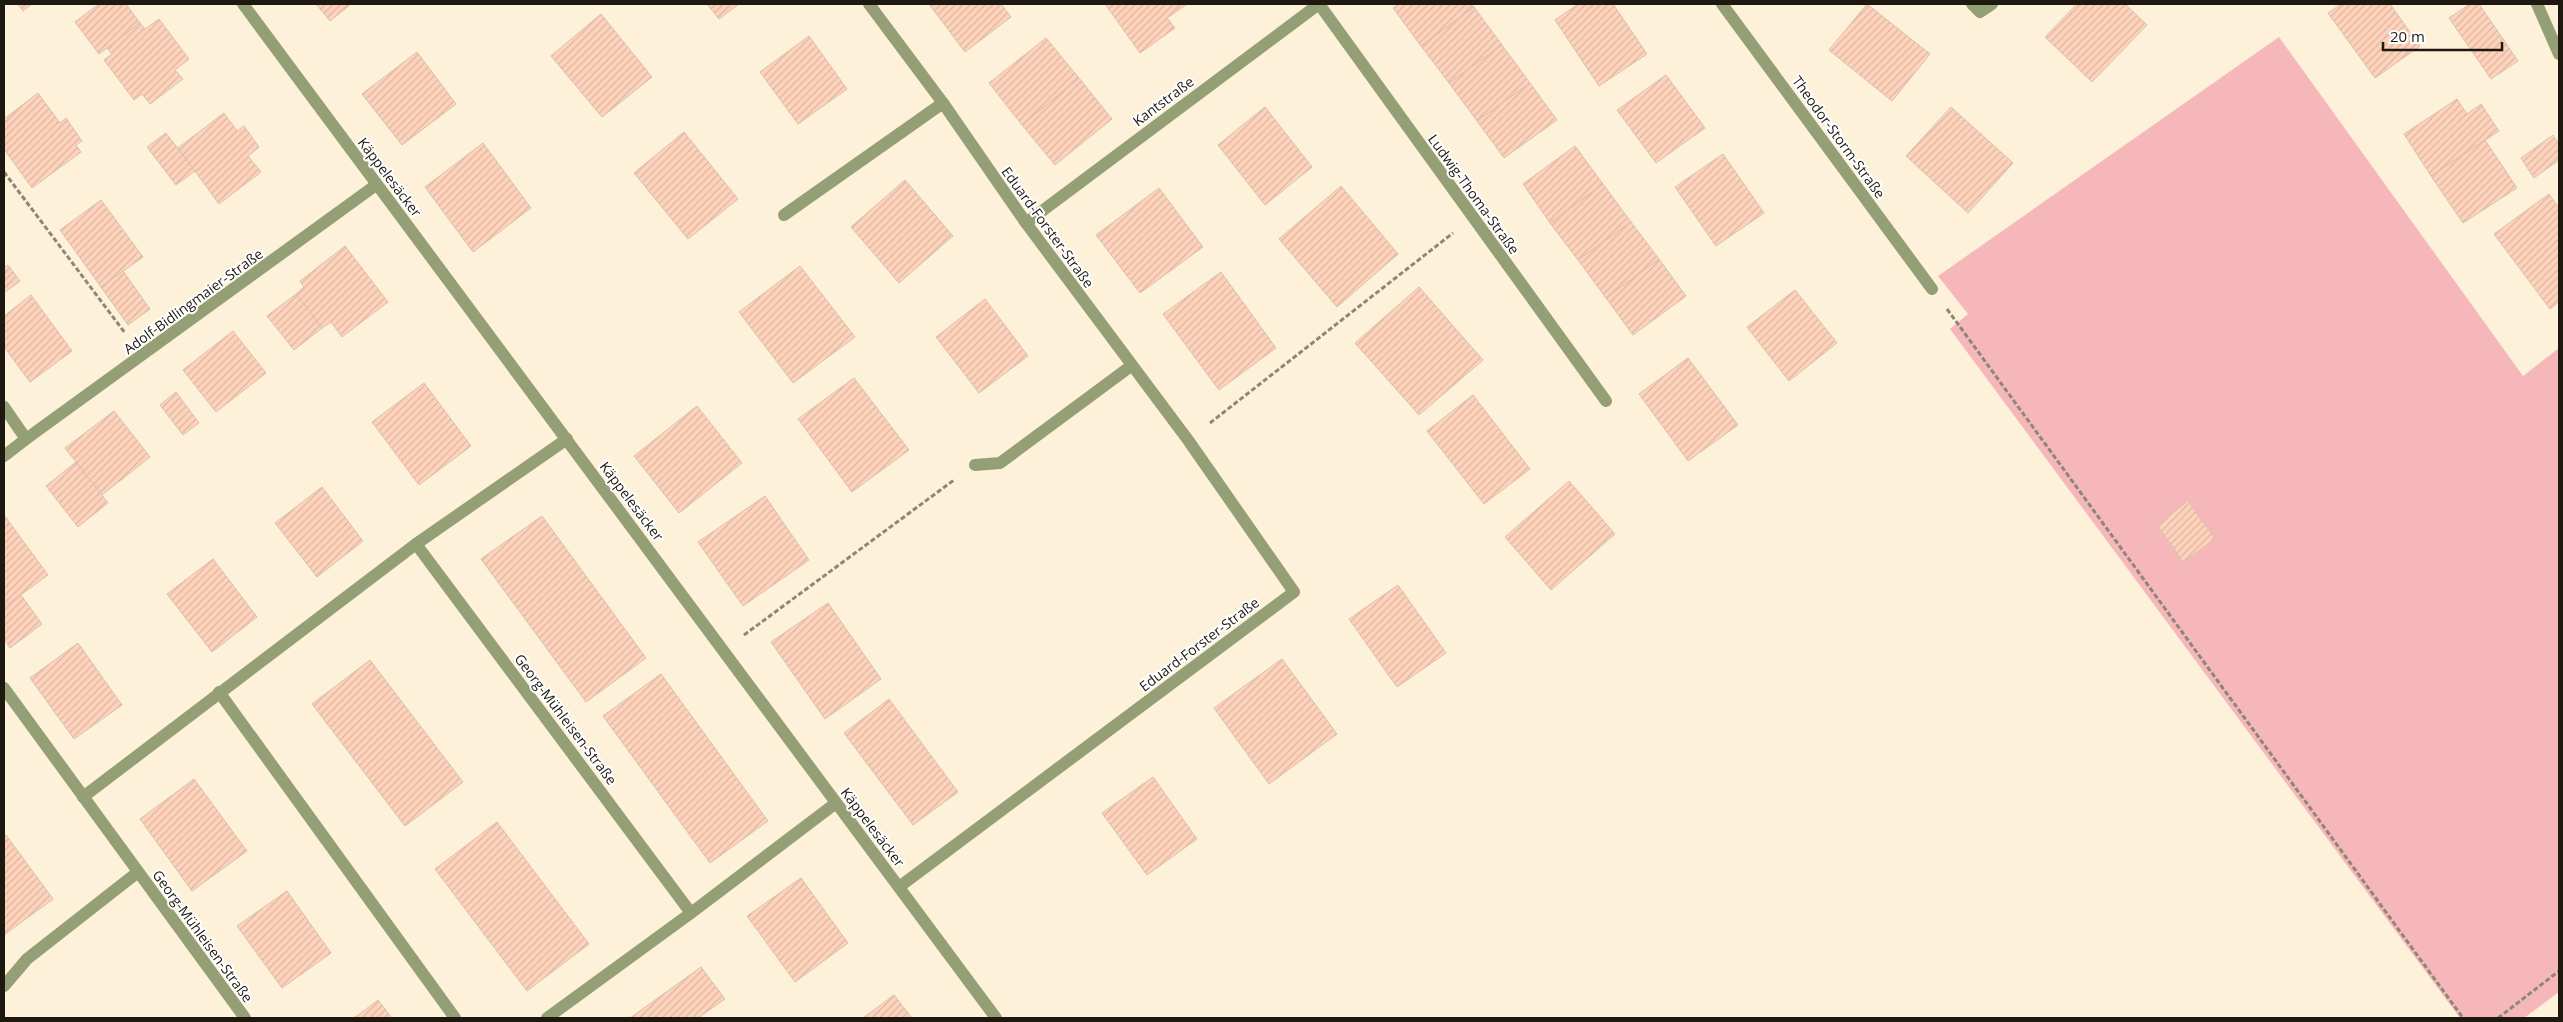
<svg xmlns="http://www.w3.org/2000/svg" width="2563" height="1022" viewBox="0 0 2563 1022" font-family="'Open Sans',sans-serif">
  <defs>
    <pattern id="building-hatch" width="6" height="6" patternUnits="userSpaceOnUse" patternTransform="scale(1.25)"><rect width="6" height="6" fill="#ffd3bb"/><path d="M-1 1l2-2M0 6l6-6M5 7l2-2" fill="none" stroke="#dab5a0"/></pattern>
  </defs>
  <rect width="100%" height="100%" fill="#fdf1da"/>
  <path fill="#f6b7ba" d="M2279,37L2523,376L2559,348V992L2524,1018H2460L1950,329L1968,314L1938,276Z"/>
  <g fill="url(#building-hatch)" stroke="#d8c0b3">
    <path d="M18,4H32L23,11Z"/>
    <path d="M99,4H126L140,23L99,54L75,22Z"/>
    <path d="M316,4H351L330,21Z"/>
    <path d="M707,4H739L719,19Z"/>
    <path d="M929,4H1001L1011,17L965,52Z"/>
    <path d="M1105,4H1187L1167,18L1175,28L1140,53Z"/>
    <path d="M1399,4H1471L1474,7L1421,46L1393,8Z"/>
    <path d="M1578,4H1613L1647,54L1599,86L1555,20Z"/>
    <path d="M1867,4L1930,54L1892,101L1829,50Z"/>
    <path d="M2077,4H2125L2147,25L2092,82L2045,37Z"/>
    <path d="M2341,4H2390L2420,46L2375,78L2328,13Z"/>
    <path d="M2470,4H2479L2518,61L2491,79L2449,18Z"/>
    <path d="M1474,7L1502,45L1449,83L1421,46Z"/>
    <path d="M601,14L652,77L602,117L551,56Z"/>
    <path d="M159,19L189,59L175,70L183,79L150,104L142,94L134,100L104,60L112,54L107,48L140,23L145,29Z"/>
    <path d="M809,36L847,89L798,124L760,72Z"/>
    <path d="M1046,38L1079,78L1022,125L989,83Z"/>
    <path d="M1502,45L1530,83L1477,121L1449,83Z"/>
    <path d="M417,52L456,104L402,145L362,94Z"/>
    <path d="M1666,75L1705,128L1656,163L1617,110Z"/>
    <path d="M1079,78L1112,119L1055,165L1022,125Z"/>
    <path d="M1530,83L1557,120L1504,158L1477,121Z"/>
    <path d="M38,93L60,123L66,118L82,141L76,145L81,152L32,188L4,149V119Z"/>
    <path d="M2457,99L2467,114L2481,104L2499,131L2431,176L2404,134Z"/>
    <path d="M1265,107L1312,167L1265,205L1218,145Z"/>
    <path d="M1951,107L2013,163L1968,213L1906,156Z"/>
    <path d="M224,113L237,131L244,126L259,147L248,156L261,172L219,204L178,148Z"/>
    <path d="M684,132L738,199L688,239L634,173Z"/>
    <path d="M166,133L195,171L176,185L147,147Z"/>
    <path d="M2553,135L2559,144V160L2534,178L2521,158Z"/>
    <path d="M2485,140L2517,188L2463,223L2431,176Z"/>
    <path d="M483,143L531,208L473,252L425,187Z"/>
    <path d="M1575,146L1603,184L1550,223L1523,184Z"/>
    <path d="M1723,154L1764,213L1716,246L1675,187Z"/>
    <path d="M905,180L953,236L899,283L851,227Z"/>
    <path d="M1603,184L1631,222L1578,260L1550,223Z"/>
    <path d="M1341,186L1398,254L1337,307L1279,239Z"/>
    <path d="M1159,188L1203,247L1140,293L1096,235Z"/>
    <path d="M2549,194L2559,208V302L2550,309L2494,234Z"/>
    <path d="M101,200L143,257L101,287L60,230Z"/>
    <path d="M1631,222L1659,259L1606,298L1578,260Z"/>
    <path d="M345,246L388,302L342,337L331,322L322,328L296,294L304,287L300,281Z"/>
    <path d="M1659,259L1686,296L1633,335L1606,298Z"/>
    <path d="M8,265L20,281L4,293V268Z"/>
    <path d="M800,266L855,337L793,383L739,312Z"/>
    <path d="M123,271L150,309L128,325L101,287Z"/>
    <path d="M1221,272L1276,348L1219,390L1163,314Z"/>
    <path d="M1419,287L1483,360L1419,415L1355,343Z"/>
    <path d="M1795,290L1837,343L1789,381L1747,327Z"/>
    <path d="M296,294L322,328L294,350L267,316Z"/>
    <path d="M31,295L72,351L30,382L4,347V316Z"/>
    <path d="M985,299L1028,356L979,393L936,337Z"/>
    <path d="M233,331L266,373L216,412L183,370Z"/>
    <path d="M1688,358L1738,425L1688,461L1639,394Z"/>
    <path d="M854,378L909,450L852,492L798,419Z"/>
    <path d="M424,383L471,446L419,485L372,422Z"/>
    <path d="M176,392L199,423L183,435L160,405Z"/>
    <path d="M1473,395L1530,469L1484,504L1427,431Z"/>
    <path d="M697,406L742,463L679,513L634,456Z"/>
    <path d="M114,411L150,457L102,495L65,448Z"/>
    <path d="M76,462L108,503L78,527L46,486Z"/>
    <path d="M1569,481L1615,534L1551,590L1505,537Z"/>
    <path d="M322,487L363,541L317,577L275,523Z"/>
    <path d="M765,496L809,560L743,606L698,542Z"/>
    <path d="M2188,501L2215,539L2183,562L2157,525Z"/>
    <path d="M4,515L48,575L4,607Z"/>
    <path d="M542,516L646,658L586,702L481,559Z"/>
    <path d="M213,559L257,617L212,652L167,594Z"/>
    <path d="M1398,585L1446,653L1397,687L1349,619Z"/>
    <path d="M21,595L42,624L10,648L4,639V607Z"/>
    <path d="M828,603L881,679L825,719L771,642Z"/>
    <path d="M78,643L122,705L74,739L30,678Z"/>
    <path d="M1282,659L1337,734L1269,784L1214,708Z"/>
    <path d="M370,660L463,782L405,826L312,704Z"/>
    <path d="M661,674L768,821L710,863L603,716Z"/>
    <path d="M889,699L958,792L913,825L844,733Z"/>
    <path d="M1153,777L1197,839L1147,875L1102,813Z"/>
    <path d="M194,779L247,851L192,891L140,819Z"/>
    <path d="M497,822L589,944L527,991L435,869Z"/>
    <path d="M6,835L53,899L4,935V836Z"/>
    <path d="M801,878L848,943L795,982L747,916Z"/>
    <path d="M287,891L331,953L282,988L237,926Z"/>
    <path d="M701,967L725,999L698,1018H630Z"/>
    <path d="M894,995L912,1018H863Z"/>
    <path d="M378,1000L392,1018H354Z"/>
  </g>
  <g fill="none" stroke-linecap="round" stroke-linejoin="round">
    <g stroke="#8e8677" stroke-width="3" stroke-dasharray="5 2.5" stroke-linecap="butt">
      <path d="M4,172L125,333"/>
      <path d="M1947,309L2463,1018"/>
      <path d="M1210,423L1453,233"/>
      <path d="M744,635L954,480"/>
      <path d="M2498,1018L2559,971"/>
    </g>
    <g stroke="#959f75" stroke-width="12">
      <path d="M243,4L996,1018"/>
      <path d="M869,4L943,103L1026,223L1188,440L1294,592L899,887"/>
      <path d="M1319,4L1606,401"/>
      <path d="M1722,4L1932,289"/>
      <path d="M1972,4L1980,12L1992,4"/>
      <path d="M2537,4L2559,54"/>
      <path d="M784,215L943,103"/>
      <path d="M1026,223L1319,4"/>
      <path d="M4,407L26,439L376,185"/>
      <path d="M4,456L26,439"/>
      <path d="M975,465L1000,463L1131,366"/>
      <path d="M416,544L691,913"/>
      <path d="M4,688L245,1018"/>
      <path d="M219,692L455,1018"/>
      <path d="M83,797L416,544L567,439"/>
      <path d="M4,986L27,959L138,872"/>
      <path d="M547,1018L691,913L836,803"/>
    </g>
  </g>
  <g text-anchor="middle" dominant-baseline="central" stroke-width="4" stroke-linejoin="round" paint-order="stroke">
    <g font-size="14" fill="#1d1911" stroke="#fff">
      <text transform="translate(1163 101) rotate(-37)">Kantstraße</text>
      <text transform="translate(1839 137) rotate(54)">Theodor-Storm-Straße</text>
      <text transform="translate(390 177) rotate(53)">Käppelesäcker</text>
      <text transform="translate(1474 194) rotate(54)">Ludwig-Thoma-Straße</text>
      <text transform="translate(1048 227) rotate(54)">Eduard-Forster-Straße</text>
      <text transform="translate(193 301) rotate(-36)">Adolf-Bidlingmaier-Straße</text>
      <text transform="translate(632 501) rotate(53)">Käppelesäcker</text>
      <text transform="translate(1199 644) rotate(-37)">Eduard-Forster-Straße</text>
      <text transform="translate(566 719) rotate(53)">Georg-Mühleisen-Straße</text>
      <text transform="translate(873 827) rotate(53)">Käppelesäcker</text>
      <text transform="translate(203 936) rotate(54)">Georg-Mühleisen-Straße</text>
    </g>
  </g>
  <rect width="2563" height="1022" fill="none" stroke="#1d1911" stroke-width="10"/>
  <path d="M2383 42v8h119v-8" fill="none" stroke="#1d1911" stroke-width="2.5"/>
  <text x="2390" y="42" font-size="15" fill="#1d1911" stroke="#ffffff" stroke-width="4" paint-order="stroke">20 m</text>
</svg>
